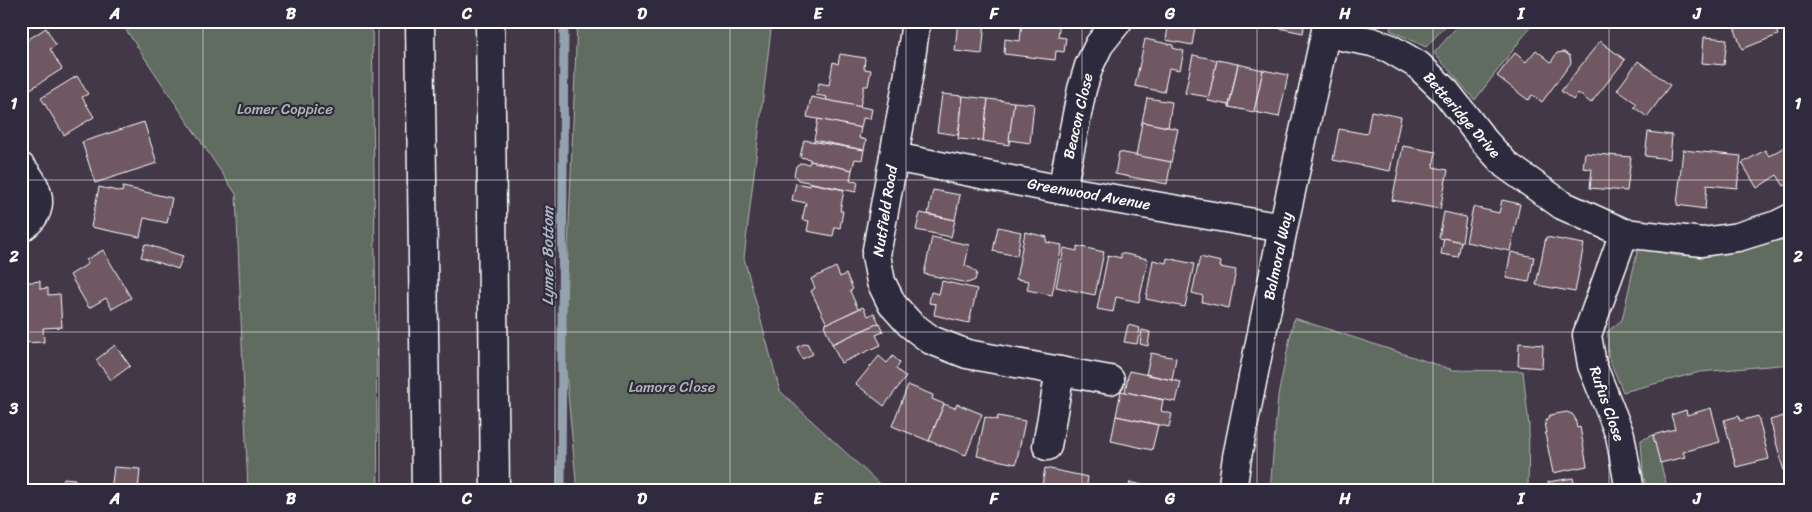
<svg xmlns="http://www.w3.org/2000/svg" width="1812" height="512" viewBox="0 0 1812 512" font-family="Sriracha,sans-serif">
  <rect width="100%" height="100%" fill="#423848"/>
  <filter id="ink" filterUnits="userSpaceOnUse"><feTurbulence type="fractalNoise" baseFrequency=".02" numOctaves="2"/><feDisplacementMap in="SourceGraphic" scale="10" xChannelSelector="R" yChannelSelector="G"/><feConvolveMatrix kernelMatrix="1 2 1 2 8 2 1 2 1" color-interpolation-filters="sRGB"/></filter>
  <g filter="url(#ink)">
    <g fill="#606c61" stroke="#b0b6b0">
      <path d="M120,21H372L378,491H248L236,194Z"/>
      <path d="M577,21H772L744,258L780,391L887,491H577L564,351Z"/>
      <path d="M1392,21H1450L1426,47L1390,30Z"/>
      <path d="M1462,21H1535L1475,100L1434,53Z"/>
      <path d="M1791,234V364L1700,372L1623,392L1608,356V331L1622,320L1638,248L1679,256L1708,254L1781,240Z"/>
      <path d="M1294,318L1453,370L1523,371L1529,426L1528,491H1270L1278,396Z"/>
      <path d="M1653,435L1668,491H1647L1643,472L1641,440Z"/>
    </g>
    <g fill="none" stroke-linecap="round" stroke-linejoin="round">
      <path stroke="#94a1ae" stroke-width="9" d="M561,491L564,21"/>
    </g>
    <g fill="#705862" stroke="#fff">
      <path d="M841,21H868V23Z"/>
      <path d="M958,21H985L982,54L955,51Z"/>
      <path d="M1022,21H1060L1058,37L1066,38L1064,52L1056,51L1055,60L1004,54L1005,39L1020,41Z"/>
      <path d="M1169,21L1196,22L1192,45L1166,40Z"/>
      <path d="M1280,21H1305L1303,33L1279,28Z"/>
      <path d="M1732,21H1773L1778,35L1742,49Z"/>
      <path d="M46,28L56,45L50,49L62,69L21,95V44Z"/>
      <path d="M1704,37L1727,39L1724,65L1702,63Z"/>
      <path d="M1145,39L1173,45V48L1184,51L1180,70L1169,68L1164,92L1135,86Z"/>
      <path d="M1600,41L1625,60L1591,103L1578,93L1573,100L1561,91Z"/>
      <path d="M1536,50L1551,62L1557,53L1564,52L1570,56L1571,63L1542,102L1532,95L1528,100L1497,76L1515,53L1526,62Z"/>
      <path d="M840,54L865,58L864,69L871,70L868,86H864L860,107L826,100L827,97L816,95L819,83L829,85L833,62L838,64Z"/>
      <path d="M1193,55L1217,60L1209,97L1185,93Z"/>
      <path d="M1217,60L1238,64L1229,105L1208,101Z"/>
      <path d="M1638,61L1670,85L1647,117L1634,107L1637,104L1617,90Z"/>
      <path d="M1238,64L1263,70L1254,112L1229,107Z"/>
      <path d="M1263,70L1288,75L1279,117L1254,112Z"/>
      <path d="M77,76L88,94L82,97L94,117L64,135L41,98Z"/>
      <path d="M942,94L963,96L958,135L937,132Z"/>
      <path d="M963,96L988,99L983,141L958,139Z"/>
      <path d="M811,97L872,109L870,119L863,118L861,128L807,117Z"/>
      <path d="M1147,98L1172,102L1168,127L1142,122Z"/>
      <path d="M988,99L1014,102L1009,145L983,141Z"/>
      <path d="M1014,102L1034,104L1030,143L1009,140Z"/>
      <path d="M1371,111L1401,117L1390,171L1333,160L1339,129L1367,134Z"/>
      <path d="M818,119L861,128L859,138L866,140L864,150L814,140Z"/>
      <path d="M144,122L157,163L95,183L82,142Z"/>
      <path d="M1142,122L1178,129L1171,162L1136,156Z"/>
      <path d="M1791,128V142L1784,132Z"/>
      <path d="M1648,132L1672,135L1670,159L1645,156Z"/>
      <path d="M804,140L864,150L862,160L855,159L852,170L810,161V159L800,157Z"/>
      <path d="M1791,143V182L1784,186L1777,175L1757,188L1742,163L1765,150L1769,156Z"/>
      <path d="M1403,146L1436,152L1433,167L1448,170L1440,209L1392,200Z"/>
      <path d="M1683,150L1741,156L1737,188L1707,185L1705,209L1677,205Z"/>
      <path d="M1119,152L1171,162L1167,184L1115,174Z"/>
      <path d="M1585,153L1631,157L1627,191L1590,188L1592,169L1583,168Z"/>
      <path d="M810,161L852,170L850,181L858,182L856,192L798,180L794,175L796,166L801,163L809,164Z"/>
      <path d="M796,183L810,186V183L844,190L840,211H843L840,228L835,227L833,236L807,231L809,221L802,220L806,203L792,200Z"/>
      <path d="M99,187L122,192L123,187L172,198L167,223L144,218L140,237L91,227Z"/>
      <path d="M933,190L960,195L955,220L928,214Z"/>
      <path d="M1502,200L1520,204L1510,251L1466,242L1473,207L1499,213Z"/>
      <path d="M1444,212L1466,217L1462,242L1439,238Z"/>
      <path d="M920,213L955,220L951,237L916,230Z"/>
      <path d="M998,227L1021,232L1017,256L993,251Z"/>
      <path d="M1025,232L1047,237L1046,242L1062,245L1052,295L1027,290L1029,281L1016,279Z"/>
      <path d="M932,237L969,245L965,266L971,268L977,273L975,280L968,283L924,274Z"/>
      <path d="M1546,237L1584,244L1575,292L1536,285Z"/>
      <path d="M1444,238L1461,242L1458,257L1441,254Z"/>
      <path d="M145,244L183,256L178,269L141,257Z"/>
      <path d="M1077,246L1104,252L1095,295L1056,287L1064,248L1077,251Z"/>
      <path d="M103,250L131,298L112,309L106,298L89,308L70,275L88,264L86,260Z"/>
      <path d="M1511,252L1534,257L1529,282L1506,278Z"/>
      <path d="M1121,253L1148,259L1139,302L1116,297L1113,312L1097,309L1108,255L1121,258Z"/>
      <path d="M1200,257L1221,262L1220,267L1236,270L1229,308L1202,302L1203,296L1192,293Z"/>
      <path d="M1167,258L1194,264L1185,307L1146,299L1153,260L1166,263Z"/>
      <path d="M836,267L840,277L846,274L853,289L850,291L858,309L827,324L811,291L815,288L811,279Z"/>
      <path d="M40,281V289L48,288V295L60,294L62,327L43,328L44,342L23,343L21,283Z"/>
      <path d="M942,281L977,289L969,323L934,315L936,304L929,303L931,292L939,294Z"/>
      <path d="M863,307L868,316L874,313L879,323L832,344L824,325Z"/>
      <path d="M879,323L883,332L876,335L881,345L841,363L832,344Z"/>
      <path d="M1128,325L1140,328L1137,344L1124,342Z"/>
      <path d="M1142,330L1150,332L1148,346L1140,344Z"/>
      <path d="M807,343L813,354L802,359L797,347Z"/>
      <path d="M1519,343L1543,345L1542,368L1518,366Z"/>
      <path d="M115,345L130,366L111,380L96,360Z"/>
      <path d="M1151,353L1176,358L1172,380L1146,374Z"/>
      <path d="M879,356L887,363L893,356L900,363L896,369L906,377L884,406L856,384Z"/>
      <path d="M1129,371L1181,382L1176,402L1125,392Z"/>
      <path d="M908,385L933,395L932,399L944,404L929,441L892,426Z"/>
      <path d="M1121,391L1163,400L1161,411L1172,414L1169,427L1116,416Z"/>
      <path d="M944,404L955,408L957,404L982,414L966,455L929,441Z"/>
      <path d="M1711,408L1720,442L1683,452L1685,457L1660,463L1653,435L1675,429L1671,415L1686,410L1687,415Z"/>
      <path d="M1567,412L1572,414L1575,418L1577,428L1580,427L1587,466L1553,473L1545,433H1547L1545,423L1550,415Z"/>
      <path d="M1791,414V469L1784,471L1770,420Z"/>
      <path d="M998,416L1025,421L1016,464L977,456L985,417L997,420Z"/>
      <path d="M1116,416L1158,425L1152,450L1111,441Z"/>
      <path d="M1739,416L1740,421L1758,416L1769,459L1736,467L1724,420Z"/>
      <path d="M114,467L140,469L138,491H111Z"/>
      <path d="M1045,468L1088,477L1086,491H1041Z"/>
      <path d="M64,478L75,479L74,491H62Z"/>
      <path d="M1573,478L1576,491H1550L1548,482Z"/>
      <path d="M1130,482L1161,490V491H1128Z"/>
    </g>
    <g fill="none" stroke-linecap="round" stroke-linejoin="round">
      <g stroke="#fff" stroke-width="31">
        <g id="minor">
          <path d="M916,21L909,73L876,255L881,282L892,304L910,324L931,340L967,354L1060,371L1047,446"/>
          <path d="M1326,33L1372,42L1389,48L1418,65L1446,92L1485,142L1506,165L1562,205L1624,233L1702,242L1738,237L1777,225L1791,218"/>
          <path d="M894,157L1062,190L1283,228"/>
          <path d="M21,167C39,187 48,210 21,228"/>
          <path d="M1062,190L1082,89L1089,66L1099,45L1118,21"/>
          <path d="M1624,233L1587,335L1592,365L1620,435L1630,491"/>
          <path d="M1060,371L1110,380"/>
          <path d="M1232,491L1237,457L1283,228L1328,21"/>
        </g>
      </g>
      <g stroke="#fff" stroke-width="31">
        <g id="highway">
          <path d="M420,21L426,491"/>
          <path d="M490,21L495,491"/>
        </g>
      </g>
      <use href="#minor" stroke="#2f2a3d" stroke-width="28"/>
      <use href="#highway" stroke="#2f2a3d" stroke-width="28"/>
    </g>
  </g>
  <path fill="none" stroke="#fff" stroke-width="1" stroke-opacity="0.55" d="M203,21V491M379,21V491M555,21V491M730,21V491M906,21V491M1082,21V491M1257,21V491M1433,21V491M1609,21V491M21,180H1791M21,332H1791"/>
  <g text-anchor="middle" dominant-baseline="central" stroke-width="4.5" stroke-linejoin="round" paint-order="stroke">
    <g font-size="15" fill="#b0b6b0" stroke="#2f2a3d">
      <text x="285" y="109">Lomer Coppice</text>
      <text x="672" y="387">Lamore Close</text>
    </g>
    <g font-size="15" fill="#fff" stroke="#2f2a3d">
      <text transform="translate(1462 115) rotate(49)">Betteridge Drive</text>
      <text transform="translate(1078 116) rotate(-77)">Beacon Close</text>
      <text transform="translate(1089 194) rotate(10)">Greenwood Avenue</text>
      <text transform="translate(885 211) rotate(-81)">Nutfield Road</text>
      <text transform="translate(1278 256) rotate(-78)">Balmoral Way</text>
      <text transform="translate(1607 404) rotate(71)">Rufus Close</text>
    </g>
    <g font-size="16" font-style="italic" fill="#afb8c2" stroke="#2f2a3d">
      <text transform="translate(547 256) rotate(-90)">Lymer Bottom</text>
    </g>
  </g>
  <rect width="1812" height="512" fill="none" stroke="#2f2a3d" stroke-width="55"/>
  <rect x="28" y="28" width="1756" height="456" fill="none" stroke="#fff" stroke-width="2"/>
  <g font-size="16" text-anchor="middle" font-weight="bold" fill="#fff">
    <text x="115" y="19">A</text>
    <text x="291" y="19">B</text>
    <text x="467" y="19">C</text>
    <text x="642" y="19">D</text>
    <text x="818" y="19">E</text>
    <text x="994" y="19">F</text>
    <text x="1170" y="19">G</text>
    <text x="1345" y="19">H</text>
    <text x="1521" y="19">I</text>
    <text x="1697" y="19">J</text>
    <text x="14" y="109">1</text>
    <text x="1798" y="109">1</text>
    <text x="14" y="262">2</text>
    <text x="1798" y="262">2</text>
    <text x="14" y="414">3</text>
    <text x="1798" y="414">3</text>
    <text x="115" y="504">A</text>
    <text x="291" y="504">B</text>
    <text x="467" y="504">C</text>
    <text x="642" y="504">D</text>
    <text x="818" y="504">E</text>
    <text x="994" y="504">F</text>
    <text x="1170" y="504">G</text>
    <text x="1345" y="504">H</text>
    <text x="1521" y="504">I</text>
    <text x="1697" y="504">J</text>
  </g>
</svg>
